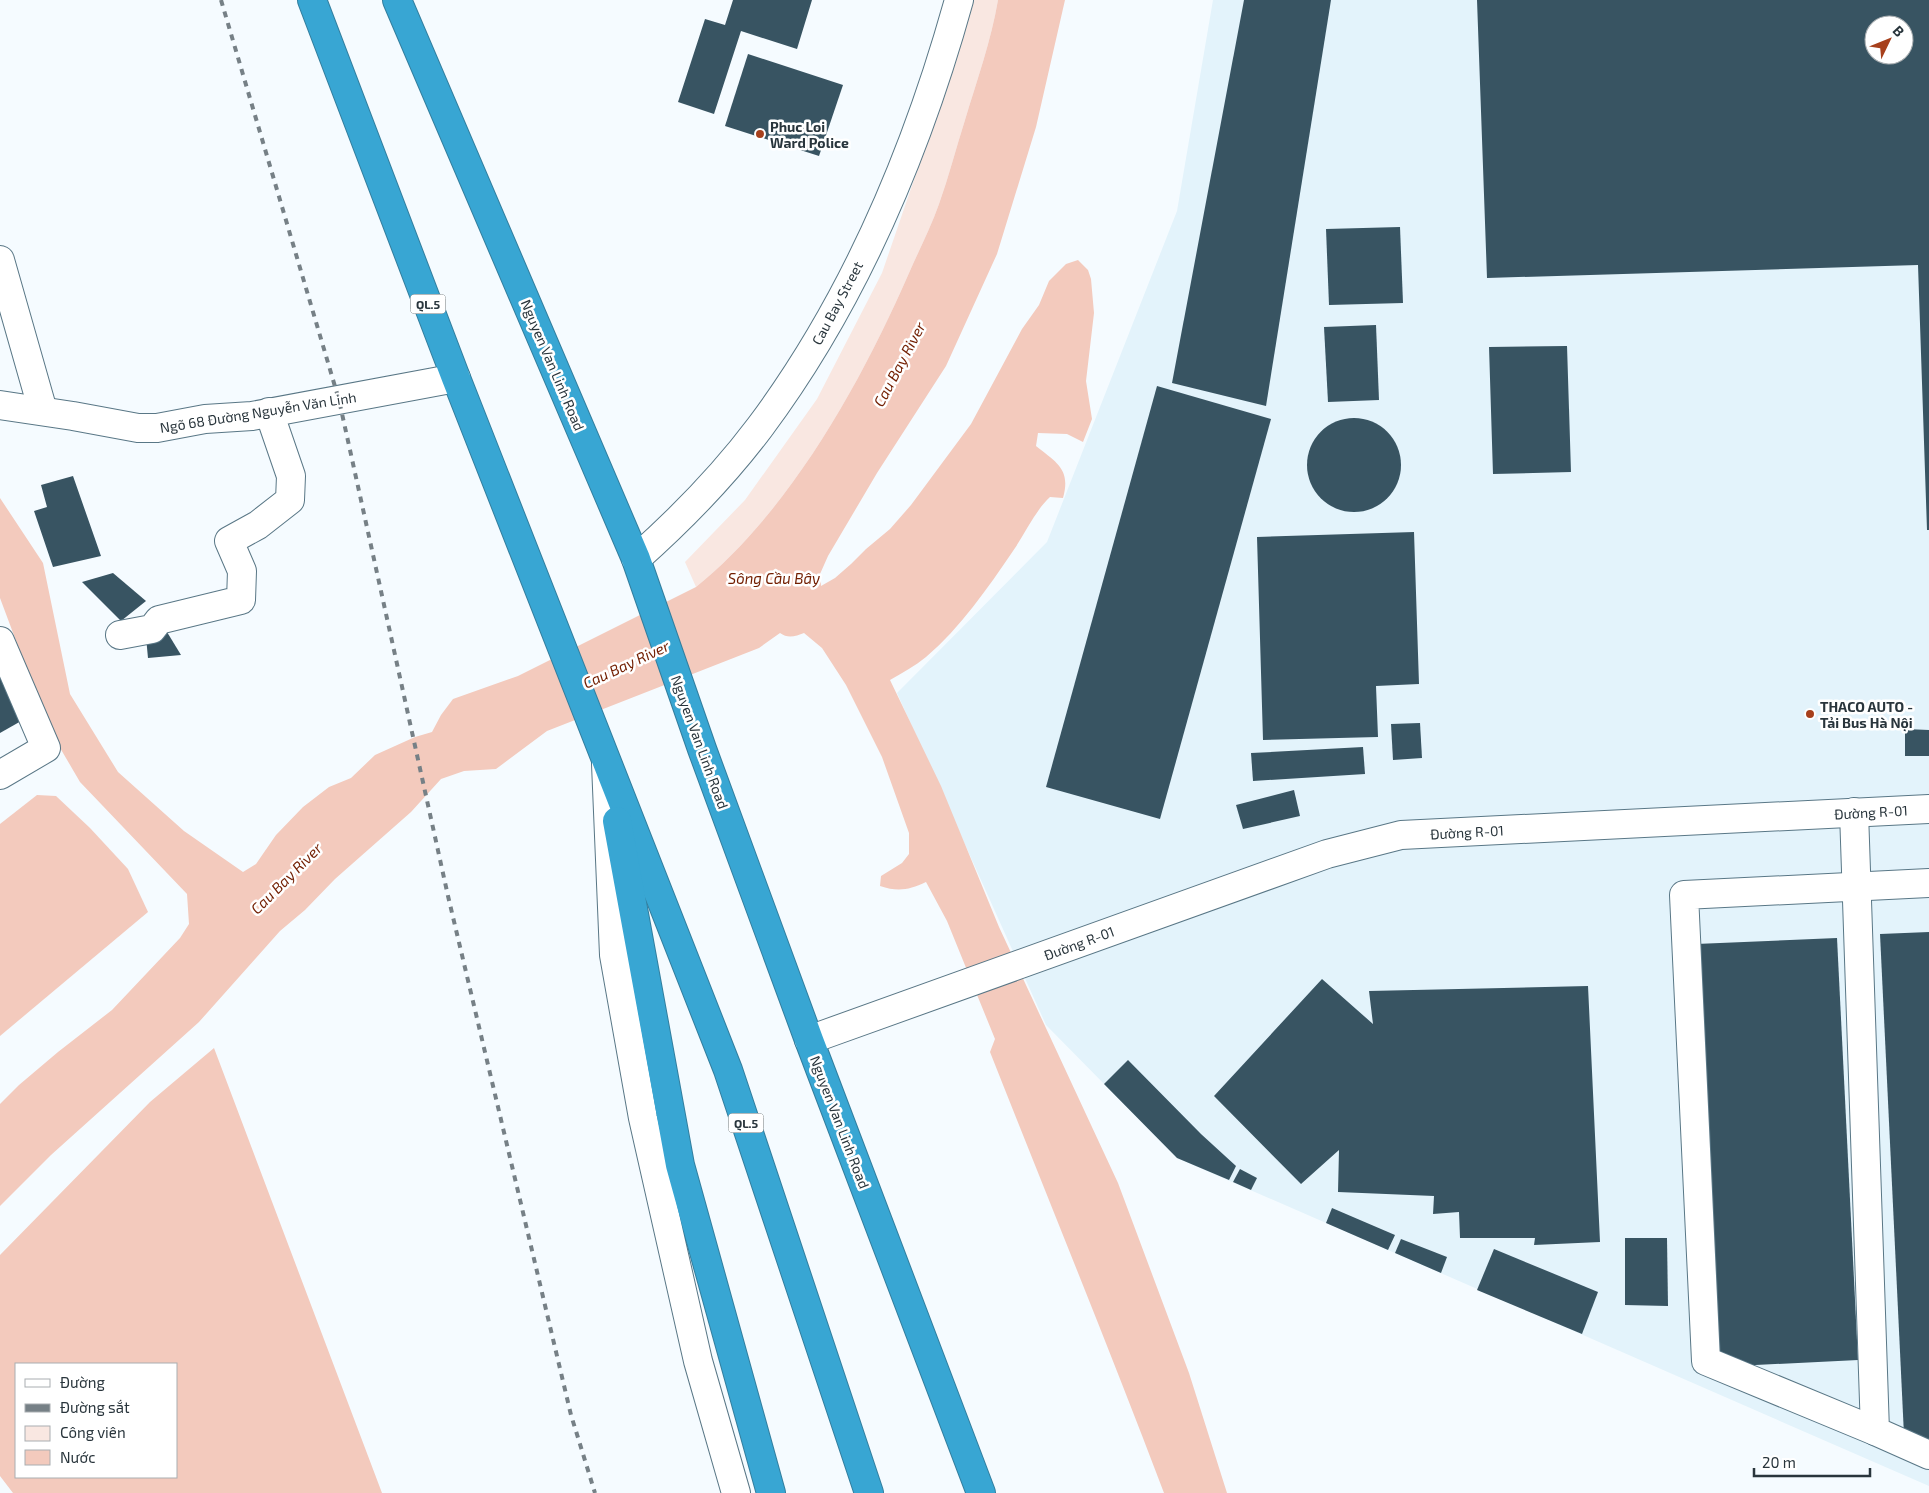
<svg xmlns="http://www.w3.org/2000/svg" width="1929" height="1493" viewBox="0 0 1929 1493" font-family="'Exo 2',sans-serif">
  <rect width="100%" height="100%" fill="#f5fbff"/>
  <path fill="#e3f3fb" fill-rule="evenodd" d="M1213,0H1929V1486L1177,1158L1046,1025L897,693L1047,542L1177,211ZM1874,25H1904V55H1874Z"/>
  <path fill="#f9e7e1" d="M971,0H998C991,41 977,80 965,120C956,148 949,176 939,204C931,227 919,250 909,273C861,383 790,511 696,587L685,562L745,500L817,399L882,273L917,171Z"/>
  <g fill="#f3cabd" fill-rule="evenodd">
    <path d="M998,0H1065L1036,127L997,254L946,366L877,473L828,556L820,574L821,586L835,578L851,564L866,549L890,529L911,505L971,424L1022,329L1039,305L1049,281L1066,264L1078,260L1088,270L1091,279L1094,313L1086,381L1092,419L1083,442L1067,434L1038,433L1036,446C1057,463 1071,469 1063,498L1050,497C1034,512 1025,534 1013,551C987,589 961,627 926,657C915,666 902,673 890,680L941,786L999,927L1118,1183L1189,1373L1227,1493H1164C1108,1345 1048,1199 990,1052L995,1039L947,921L926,882C909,890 898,892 880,886L881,876L902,863L909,854V833L882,757L846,685L822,648L804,633C796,636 788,639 780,633L759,648L547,731L496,769L464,771L441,779L411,812L335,879L305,910L280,931L199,1022L51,1155L0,1206V1104L19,1085L58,1052L112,1010L180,938L189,924L187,894L80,782L49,729L0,598V498L43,563L70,694L118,772L184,831L243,872L256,864L276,835L303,807L329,787L351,778L375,755L415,737L432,732L441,715L453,699L518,676L696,587C790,511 861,383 909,273C919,250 931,227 939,204C949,176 956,148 965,120C977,80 991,41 998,0Z"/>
    <path d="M37,795L56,796L90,828L128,869L148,912L0,1036V824Z"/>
    <path d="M214,1048L382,1493H13L0,1476V1255L150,1102ZM16,1364H176V1477H16Z"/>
  </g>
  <g fill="#385462" fill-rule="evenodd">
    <path d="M733,0H812L797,49L741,31L714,114L678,102L705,19L725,25Z"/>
    <path d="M1244,0H1331L1266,406L1172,383Z"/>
    <path d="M1477,0H1929V530H1927L1918,265L1487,278ZM1874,25H1904V55H1874Z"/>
    <path d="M748,54L843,85L819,156L725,126Z"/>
    <path d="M1400,227L1403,303L1329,305L1326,229Z"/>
    <path d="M1376,325L1379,400L1328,402L1324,327Z"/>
    <path d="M1567,346L1571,472L1493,474L1489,347Z"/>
    <path d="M1157,386L1271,419L1160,819L1046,787Z"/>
    <circle cx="1354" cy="465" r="47"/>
    <path d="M73,476L101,556L53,567L34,511L47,507L41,485Z"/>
    <path d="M1414,532L1419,684L1376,686L1378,737L1263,740L1257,537Z"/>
    <path d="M113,573L146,601L121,621L82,582Z"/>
    <path d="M167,632L181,655L148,658L146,637Z"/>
    <path d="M0,674L30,716L0,733Z"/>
    <path d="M1420,723L1422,758L1393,760L1391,724Z"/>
    <path d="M1905,729L1929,730V756H1905Z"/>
    <path d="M1363,747L1365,774L1253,781L1251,753Z"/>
    <path d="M1294,790L1300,816L1243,829L1236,805Z"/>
    <path d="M1929,932V1455L1905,1456L1880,934Z"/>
    <path d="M1837,938L1858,1360L1716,1367L1696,944Z"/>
    <path d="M1322,979L1373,1024L1369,991L1588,986L1600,1242L1534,1245L1535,1238H1460L1459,1212L1433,1214L1434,1196L1338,1192L1339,1150L1301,1184L1214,1096Z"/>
    <path d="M1128,1060L1201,1134L1236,1166L1229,1180L1177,1158L1104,1084Z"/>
    <path d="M1240,1169L1257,1178L1251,1190L1233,1182Z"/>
    <path d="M1332,1208L1395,1235L1388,1250L1326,1223Z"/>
    <path d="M1625,1238H1667L1668,1306L1625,1305Z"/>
    <path d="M1401,1239L1447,1257L1441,1273L1395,1253Z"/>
    <path d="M1494,1249L1598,1292L1582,1334L1477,1290Z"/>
  </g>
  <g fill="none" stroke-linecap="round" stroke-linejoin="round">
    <g stroke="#597786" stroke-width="30">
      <g id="minor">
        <path d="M0,260L43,411"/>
        <path d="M0,405L73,416L138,428H157L205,419L252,416L456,378"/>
        <path d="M636,559C681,519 724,475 760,427C854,301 917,151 959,0"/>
        <path d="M120,635L152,629L159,620L241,600L242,571L229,541L258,525L290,500L291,476L269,412"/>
        <path d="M0,641L46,748L0,775"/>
        <path d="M606,764L614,955L643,1118L698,1361L736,1493"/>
        <path d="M1854,812L1875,1431L1929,1455"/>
        <path d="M809,1040L1327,854L1401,835L1929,809"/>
        <path d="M1875,1431L1706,1361L1684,895L1929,883"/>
      </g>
    </g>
    <g stroke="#337e9e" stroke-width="30">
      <g id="highway">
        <path d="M312,0L456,378L728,1070L869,1493"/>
        <path d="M397,0L636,559L702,749L809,1040L981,1493"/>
        <path d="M617,821L680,1165L771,1493"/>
      </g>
    </g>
    <use href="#minor" stroke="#fff" stroke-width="28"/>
    <use href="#highway" stroke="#38a6d3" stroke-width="28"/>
    <path stroke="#768086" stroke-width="4" stroke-dasharray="6 6" stroke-linecap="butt" d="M221,0L339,400L448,896L571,1415L595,1493"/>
  </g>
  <g fill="#a7401c" stroke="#fff" stroke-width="2">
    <circle cx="760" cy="134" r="5"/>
    <circle cx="1810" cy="714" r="5"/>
  </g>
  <g text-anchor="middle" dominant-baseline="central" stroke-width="5" stroke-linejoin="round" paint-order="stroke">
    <g fill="#fff" stroke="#697276" stroke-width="1">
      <rect x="410.5" y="294.5" width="35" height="19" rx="4"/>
      <rect x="728.5" y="1113.5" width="35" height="19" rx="4"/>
    </g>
    <g font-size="12" font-weight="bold" fill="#29353c">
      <text x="428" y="304">QL.5</text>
      <text x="746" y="1123">QL.5</text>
    </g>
    <g font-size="14" font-weight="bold" fill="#29353c" stroke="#fff" text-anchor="start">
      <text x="770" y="126">Phuc Loi<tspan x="770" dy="16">Ward Police</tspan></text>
      <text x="1820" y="706">THACO AUTO -<tspan x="1820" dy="16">Tải Bus Hà Nội</tspan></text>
    </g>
    <g font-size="14" fill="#29353c" stroke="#fff">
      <text transform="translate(837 303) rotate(-62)">Cau Bay Street</text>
      <text transform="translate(553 365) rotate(67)">Nguyen Van Linh Road</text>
      <text transform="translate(258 412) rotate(-9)">Ngõ 68 Đường Nguyễn Văn Linh</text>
      <text transform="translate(700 742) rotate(70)">Nguyen Van Linh Road</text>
      <text transform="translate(1871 812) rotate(-3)">Đường R-01</text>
      <text transform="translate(1467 832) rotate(-3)">Đường R-01</text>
      <text transform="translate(1079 943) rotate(-20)">Đường R-01</text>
      <text transform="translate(840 1122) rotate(69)">Nguyen Van Linh Road</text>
    </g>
    <g font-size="15" font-style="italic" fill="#721e00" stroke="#fff">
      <text transform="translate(899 364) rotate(-62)">Cau Bay River</text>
      <text x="774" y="578">Sông Cầu Bây</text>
      <text transform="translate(626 664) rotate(-25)">Cau Bay River</text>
      <text transform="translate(286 878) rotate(-45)">Cau Bay River</text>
    </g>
  </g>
  <rect x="15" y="1363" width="162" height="115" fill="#ffffff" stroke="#a9aeb1"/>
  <rect x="25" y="1379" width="25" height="8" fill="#ffffff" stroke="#a9aeb1"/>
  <text x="60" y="1388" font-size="15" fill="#29353c">Đường</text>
  <rect x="25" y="1404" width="25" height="8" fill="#768086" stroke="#a9aeb1"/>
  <text x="60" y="1413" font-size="15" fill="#29353c">Đường sắt</text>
  <rect x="25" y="1426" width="25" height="15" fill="#f9e7e1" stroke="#a9aeb1"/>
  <text x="60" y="1438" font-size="15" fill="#29353c">Công viên</text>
  <rect x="25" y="1450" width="25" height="15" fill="#f3cabd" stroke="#a9aeb1"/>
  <text x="60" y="1463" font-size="15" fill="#29353c">Nước</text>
  <g transform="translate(1889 40) rotate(47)"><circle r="24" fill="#ffffff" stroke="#a9aeb1"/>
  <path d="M0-4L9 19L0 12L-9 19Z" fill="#a7401c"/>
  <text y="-8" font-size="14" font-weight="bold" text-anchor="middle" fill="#29353c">B</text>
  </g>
  <path d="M1754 1468v8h116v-8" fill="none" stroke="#29353c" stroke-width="2.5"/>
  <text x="1762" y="1468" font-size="15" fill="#29353c" stroke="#ffffff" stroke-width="4" paint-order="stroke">20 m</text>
</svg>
